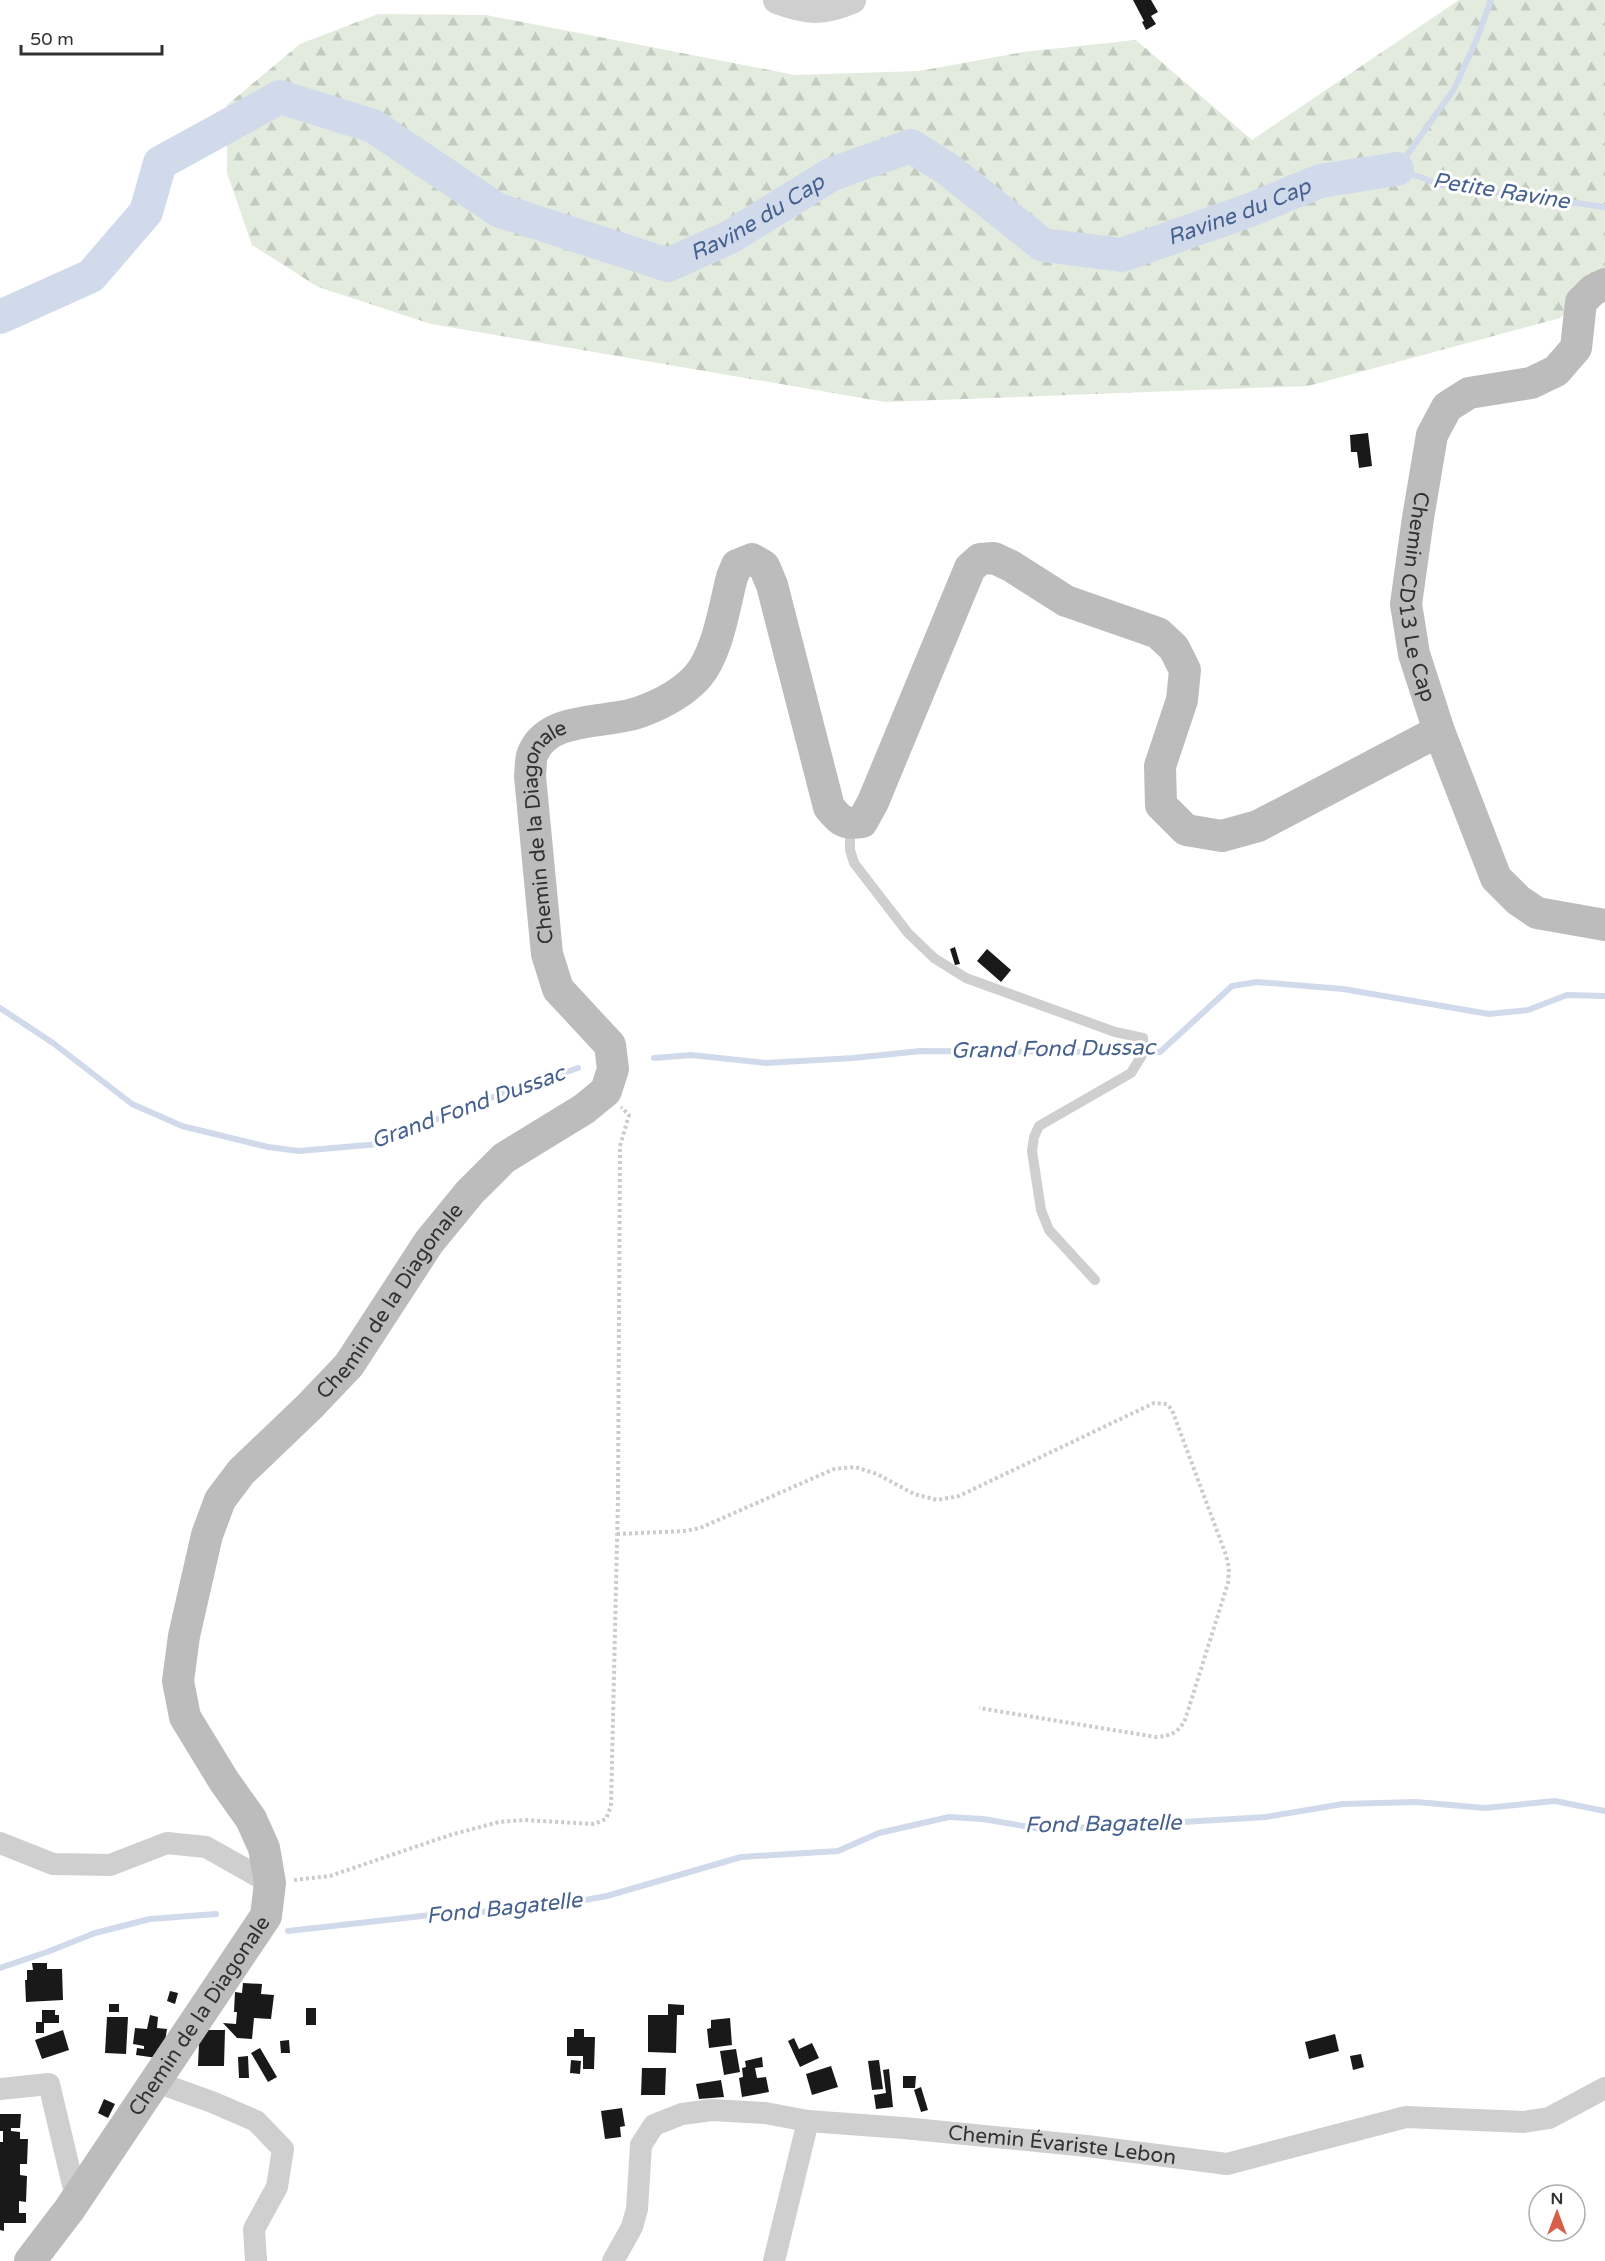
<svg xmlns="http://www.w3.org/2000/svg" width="1605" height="2261" viewBox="0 0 1605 2261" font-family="'Varela Round',sans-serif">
  <defs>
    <pattern id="forest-firs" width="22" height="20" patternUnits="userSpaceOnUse" patternTransform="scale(1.5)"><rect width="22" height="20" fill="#e3ebdf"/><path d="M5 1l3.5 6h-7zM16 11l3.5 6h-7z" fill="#c3cac0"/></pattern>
  </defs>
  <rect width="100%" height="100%" fill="#fff"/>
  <path fill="url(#forest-firs)" d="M1459,0H1605V281L1560,318L1308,386L885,402L431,324L318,287L252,245L227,173V105L300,44L378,14L486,15L795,75L919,71L1023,52L1136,40L1252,140Z"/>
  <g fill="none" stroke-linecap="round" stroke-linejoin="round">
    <g stroke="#d1daeb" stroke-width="6">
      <path d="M1491,0L1476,41L1454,89L1397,169L1442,185L1605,207"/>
      <path d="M0,1008L53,1043L132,1104L182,1126L268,1147L299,1151L379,1144L470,1105L578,1068"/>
      <path d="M654,1058L691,1055L766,1063L853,1058L921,1051L1160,1052L1232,986L1257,982L1343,989L1489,1014L1528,1010L1567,995L1605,996"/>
      <path d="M288,1931L431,1915L540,1908L607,1896L741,1857L838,1851L879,1833L949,1817L983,1819L1041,1829L1098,1827L1127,1821L1166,1823L1266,1817L1343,1804L1416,1802L1485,1808L1555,1801L1605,1811"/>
      <path d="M0,1968L47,1952L95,1933L150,1919L216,1914"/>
    </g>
    <path stroke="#d1daeb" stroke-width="34" id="s1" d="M0,317L91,276L146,212L160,163L280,97L373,126L498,210L668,265L730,237L832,174L911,146L949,170L1043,245L1122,255L1250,210L1320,181L1397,169"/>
  </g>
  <g fill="#191919">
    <path d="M1133,0H1151L1158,12L1151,16L1156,24L1146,30L1142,22L1144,21Z"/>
    <path d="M1368,433L1372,466L1359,468L1357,452H1351L1350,435Z"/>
    <path d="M955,947L960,964L955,965L950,949Z"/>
    <path d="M987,949L1011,970L1001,982L977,961Z"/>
    <path d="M32,1963H47V1969H62L63,2000L26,2002L25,1980H27V1970H33Z"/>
    <path d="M243,1983L262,1984L261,1994L274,1995L271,2019L254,2018L252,2039L237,2038L223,2023L236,2024L237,2012H234L235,1992L242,1993Z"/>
    <path d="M170,1991L178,1993L175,2004L167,2001Z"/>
    <rect x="109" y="2004" width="10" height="8"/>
    <path d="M668,2004L684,2005V2015H677L676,2053L648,2052V2015H668Z"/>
    <rect x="306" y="2008" width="10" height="17"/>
    <path d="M42,2010H55V2015H59V2023H44V2033H36V2022H42Z"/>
    <path d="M150,2015L158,2017L157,2028L167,2029L164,2048H158L157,2058L136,2055L137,2048L144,2049V2046L133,2044L135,2028L147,2029Z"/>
    <path d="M107,2017H128L126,2054L105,2053Z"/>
    <path d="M730,2018L732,2045L709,2048L707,2029L711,2028V2020Z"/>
    <path d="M574,2029H584V2037H595L594,2069H583V2056H567V2037H574Z"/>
    <path d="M63,2030L69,2050L42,2059L35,2040Z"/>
    <path d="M205,2030H225L224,2066H198L199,2043L197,2035L205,2036Z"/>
    <path d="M1335,2034L1339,2051L1309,2059L1305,2042Z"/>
    <path d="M794,2038L799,2049L812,2043L819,2058L800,2067L788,2041Z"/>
    <path d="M289,2040L290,2053H281L280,2041Z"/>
    <path d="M260,2048L277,2077L268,2082L251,2053Z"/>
    <path d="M736,2049L740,2072L724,2075L720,2051Z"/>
    <path d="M1361,2054L1364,2067L1353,2070L1350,2056Z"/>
    <path d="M248,2056L249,2078H239L238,2057Z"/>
    <path d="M762,2057L763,2067L755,2068L757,2078L766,2077L769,2092L742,2097L739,2078L743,2077L742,2068L746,2067L745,2061Z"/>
    <path d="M571,2060L581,2061L580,2074L570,2073Z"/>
    <path d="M879,2060L883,2089L872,2090L868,2061Z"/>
    <path d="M831,2066L838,2087L812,2095L806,2074Z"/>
    <path d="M642,2068H666L665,2095H641Z"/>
    <path d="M889,2069L893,2107L876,2109L874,2095L886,2093L883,2070Z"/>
    <path d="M903,2076H916L915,2088H903Z"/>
    <path d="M721,2080L724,2097L699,2099L696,2084Z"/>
    <path d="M921,2087L928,2110L921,2112L914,2090Z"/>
    <path d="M104,2099L115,2104L108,2118L98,2113Z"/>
    <path d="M622,2108L625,2126L620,2127L621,2137L605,2139L601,2111Z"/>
    <path d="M0,2114H21L20,2128H11V2131L20,2132V2139H28L27,2164H20V2175L27,2176L26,2202L19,2201V2213H26V2223H4V2231L0,2230V2142H3V2131H0Z"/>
  </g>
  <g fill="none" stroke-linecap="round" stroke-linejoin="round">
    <g stroke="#ccc" stroke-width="4" stroke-dasharray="3 3" stroke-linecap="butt">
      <path d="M617,1534L685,1531L700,1528L834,1469L855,1467L877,1474L914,1494L937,1500L959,1496L1154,1403L1167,1404L1172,1410L1226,1555L1229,1568L1228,1583L1185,1720C1178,1733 1170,1736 1156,1737L979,1708"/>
      <path d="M294,1880L330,1876L450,1835L499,1822L524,1820L594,1824L606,1819L611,1806L618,1498L620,1146L629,1115L621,1107"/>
    </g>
    <path stroke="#cfcfcf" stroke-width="10" d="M850,824V850L854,863L908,933L934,958L966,978L1115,1032L1143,1038L1144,1052L1131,1073L1039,1126L1034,1137L1032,1151L1041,1210L1049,1230L1095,1280"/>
    <g stroke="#cfcfcf" stroke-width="22">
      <path d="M0,1843L53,1864L110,1865L167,1843L206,1847L270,1883"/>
      <path d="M156,2082L212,2102L256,2121L283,2149L277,2187L254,2229L256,2261"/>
      <path d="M0,2089L49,2084L73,2185L80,2193"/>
      <path id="s2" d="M613,2261L632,2227L637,2209L641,2145L654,2125L682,2114L712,2110L765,2113L808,2121L903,2128L1087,2146L1227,2164L1406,2117L1524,2122L1549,2118L1605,2088"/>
      <path d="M774,2261L808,2121"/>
    </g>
    <path stroke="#cfcfcf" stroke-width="28" d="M777,0C807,11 822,13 852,0"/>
    <g stroke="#bcbcbc" stroke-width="32">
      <path id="s3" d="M1605,284L1593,290L1581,302L1576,348L1556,371L1531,383L1469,393L1447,407L1432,435L1418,518L1406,604L1414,654L1439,731L1496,878L1518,900L1537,913L1605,925"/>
      <path id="s4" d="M30,2261L69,2210L266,1916L270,1883L264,1848L251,1819L224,1781L185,1717L178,1681L184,1636L207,1535L220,1500L241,1472L309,1407L349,1365L429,1242L470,1192L504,1158L584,1109L606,1091L613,1069L610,1045L558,989L547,954L530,776C531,769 530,759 533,753C549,715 608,724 640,712C662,704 683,693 698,676C718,652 724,608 732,577L737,565L752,559L764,566L772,585L829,807C840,821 845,825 862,822L873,802L970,568L980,559L994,558L1011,566L1066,601L1158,633L1174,648L1185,670L1182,700L1160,766L1161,805L1186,830L1222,836L1258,826L1439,731"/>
    </g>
  </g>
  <g text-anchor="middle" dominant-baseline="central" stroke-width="6" stroke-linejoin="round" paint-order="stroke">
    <g font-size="21" fill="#323232" stroke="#fff">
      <text stroke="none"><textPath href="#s3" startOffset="420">Chemin CD13 Le Cap</textPath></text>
      <text stroke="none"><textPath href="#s4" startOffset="1720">Chemin de la Diagonale</textPath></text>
      <text stroke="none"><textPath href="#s4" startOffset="1126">Chemin de la Diagonale</textPath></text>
      <text stroke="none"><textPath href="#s4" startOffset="298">Chemin de la Diagonale</textPath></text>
      <text stroke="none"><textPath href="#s2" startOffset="558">Chemin Évariste Lebon</textPath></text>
    </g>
    <g font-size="22" font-style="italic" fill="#46618f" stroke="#fff">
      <text transform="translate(1501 191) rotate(9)">Petite Ravine</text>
      <text stroke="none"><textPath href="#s1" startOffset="1440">Ravine du Cap</textPath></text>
      <text stroke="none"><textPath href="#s1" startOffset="900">Ravine du Cap</textPath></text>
      <text transform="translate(1053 1049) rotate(-1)">Grand Fond Dussac</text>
      <text transform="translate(468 1107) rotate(-20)">Grand Fond Dussac</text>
      <text transform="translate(1103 1824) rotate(-1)">Fond Bagatelle</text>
      <text transform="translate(504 1908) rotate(-6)">Fond Bagatelle</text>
    </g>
  </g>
  <g transform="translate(1557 2213)"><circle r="28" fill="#ffffff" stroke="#adadad" stroke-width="1.5"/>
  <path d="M0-4.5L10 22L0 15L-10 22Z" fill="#d75f47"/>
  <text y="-9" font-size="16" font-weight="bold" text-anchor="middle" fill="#323232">N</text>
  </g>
  <path d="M21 45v9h141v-9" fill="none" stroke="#323232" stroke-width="3"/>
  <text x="30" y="45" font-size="18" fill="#323232" stroke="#ffffff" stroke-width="4.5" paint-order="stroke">50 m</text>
</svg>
